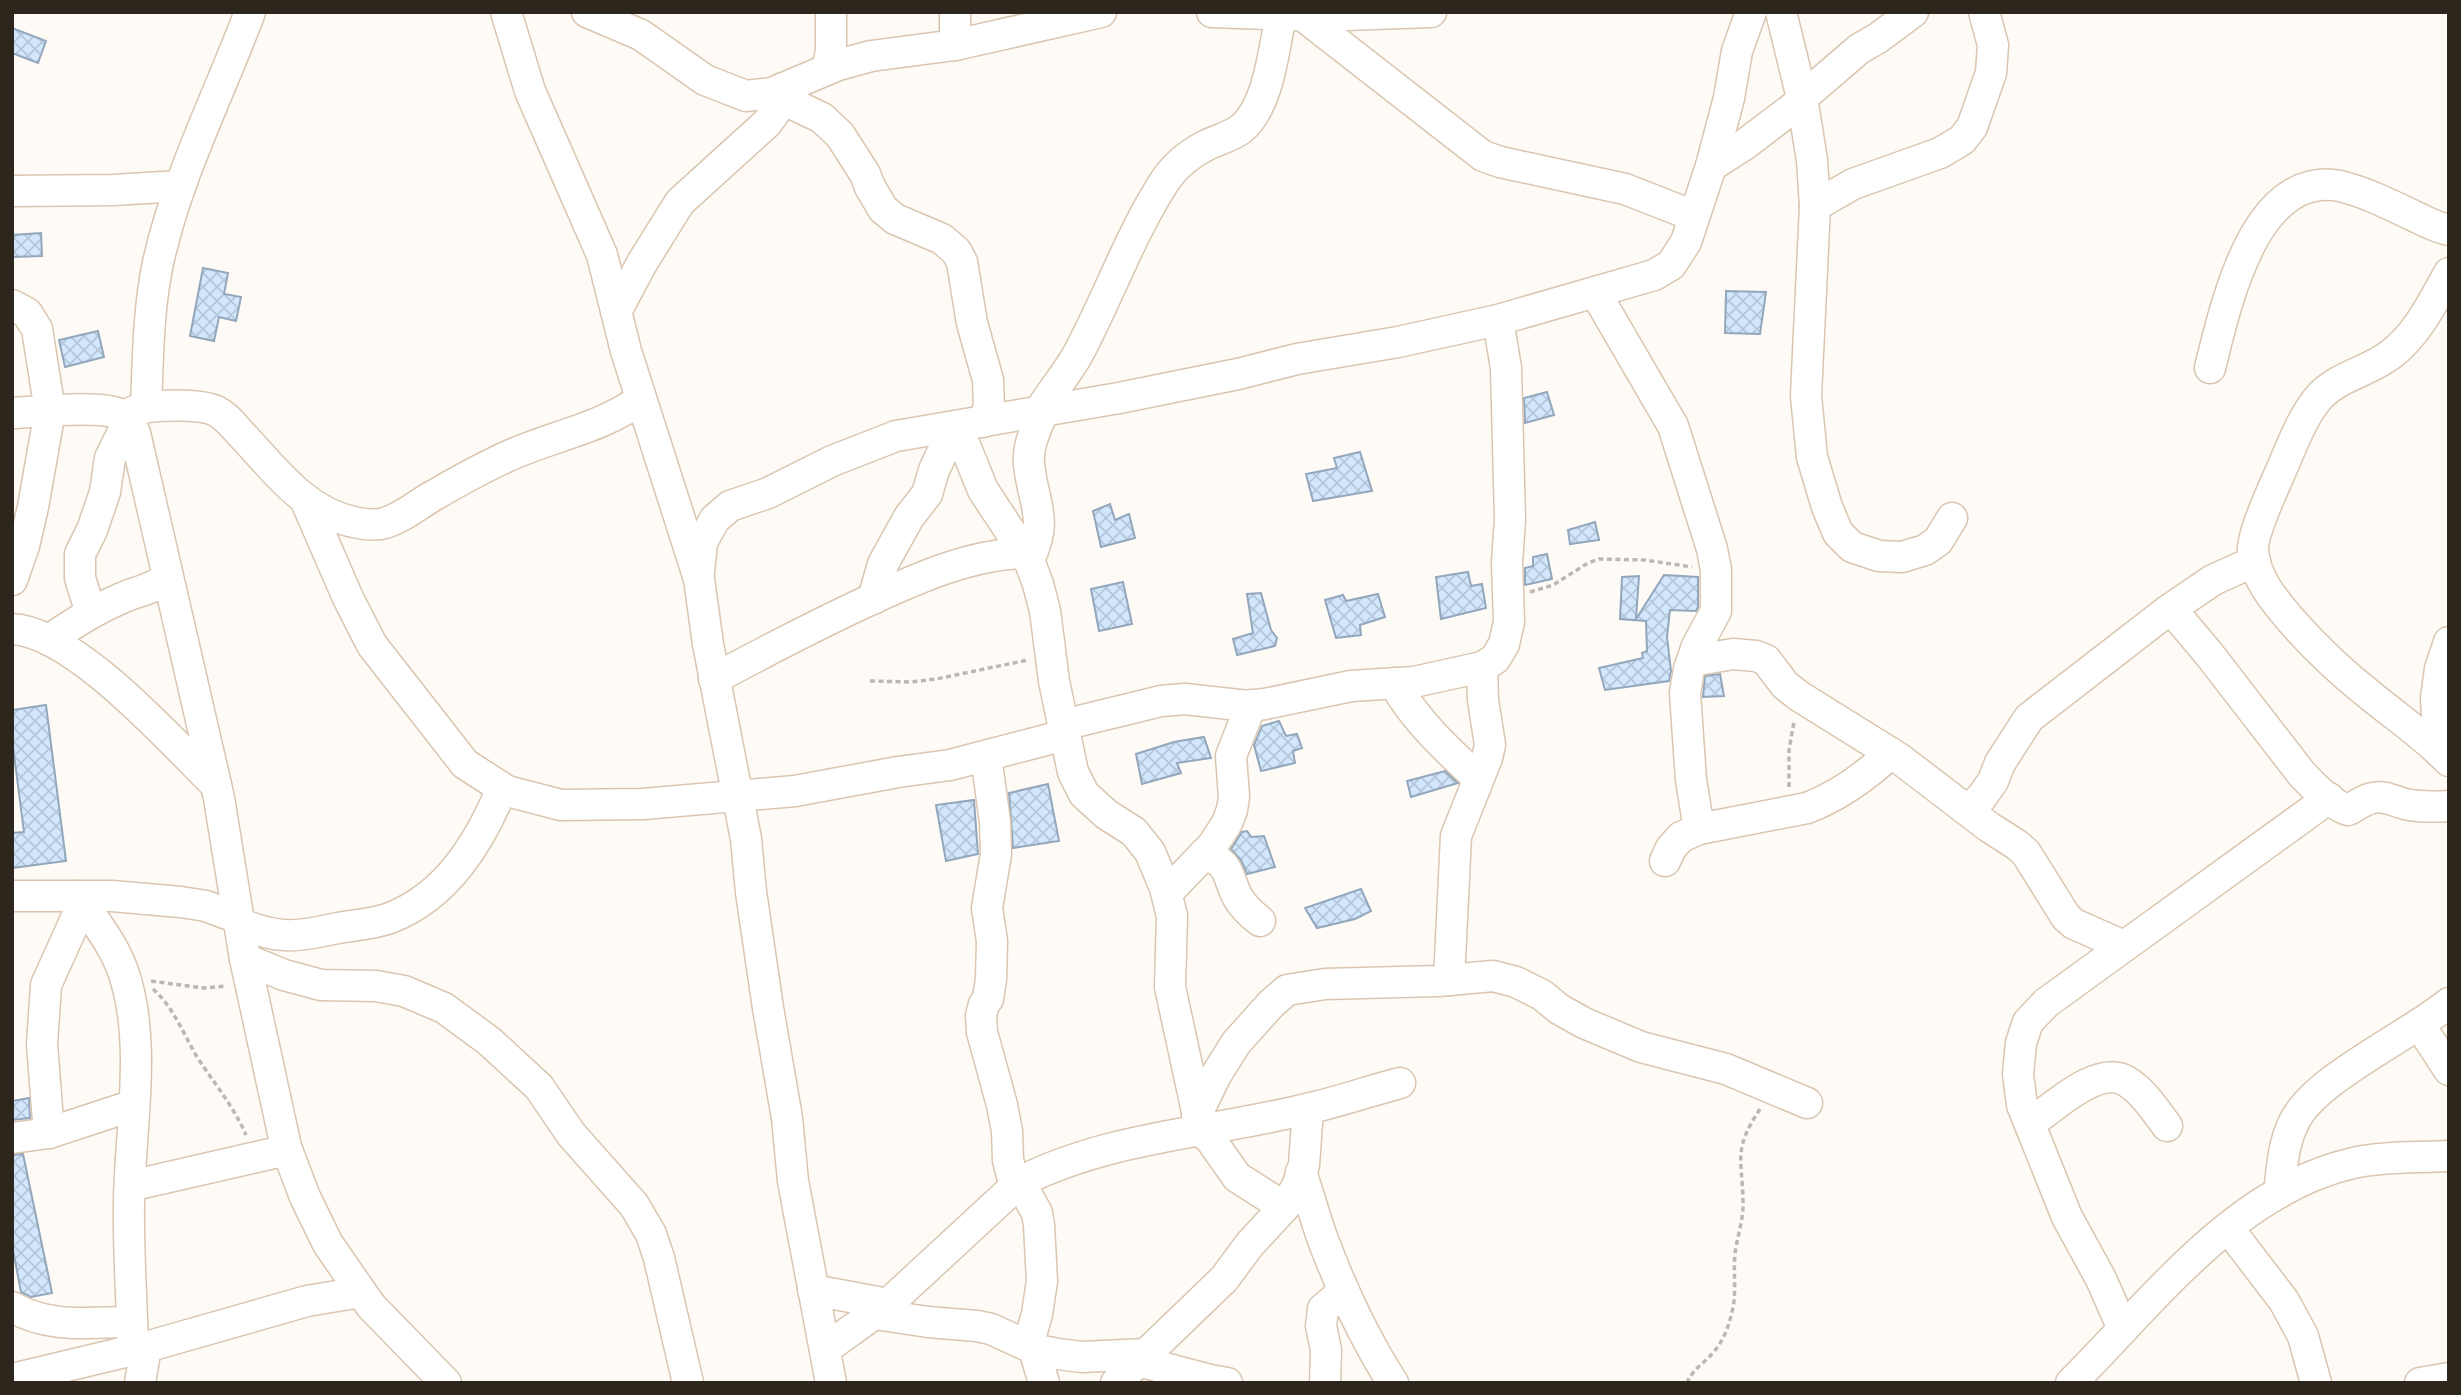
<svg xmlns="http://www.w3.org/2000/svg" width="2461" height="1395" viewBox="0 0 2461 1395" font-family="Jost,sans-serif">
  <defs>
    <pattern id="building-cross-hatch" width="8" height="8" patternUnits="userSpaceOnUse" patternTransform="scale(1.75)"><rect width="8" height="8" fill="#d2e7fd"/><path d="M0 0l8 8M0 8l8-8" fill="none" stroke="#b5c6d8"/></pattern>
  </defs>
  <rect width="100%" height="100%" fill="#fefaf6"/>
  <g fill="url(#building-cross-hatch)" stroke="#93a7bc" stroke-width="2">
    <path d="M12,28L46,41L38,63L12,53Z"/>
    <path d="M41,233L42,256L12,257V235Z"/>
    <path d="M203,268L228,273L224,294L241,297L236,321L219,317L214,341L190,336Z"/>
    <path d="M1726,291L1766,292L1760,334L1725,333Z"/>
    <path d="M98,331L104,357L65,367L59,340Z"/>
    <path d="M1547,392L1554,415L1525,423L1524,398Z"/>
    <path d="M1360,452L1372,491L1313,501L1306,474L1337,468L1334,458Z"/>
    <path d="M1110,504L1115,520L1129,514L1135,538L1101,547L1093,511Z"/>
    <path d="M1595,522L1599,540L1570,544L1568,530Z"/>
    <path d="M1547,554L1552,579L1525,585V568L1533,566V557Z"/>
    <path d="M1468,572L1471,586L1482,584L1486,608L1441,619L1436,577Z"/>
    <path d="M1664,575L1698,577V607L1696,611L1670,610L1667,637L1671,671L1669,681L1605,690L1599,668L1643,658L1642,653L1647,651L1646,621L1620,619L1622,577L1639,576L1636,619Z"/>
    <path d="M1123,582L1132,624L1099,631L1091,589Z"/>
    <path d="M1261,593L1271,630L1277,638L1275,646L1237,655L1233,639L1253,633L1247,594Z"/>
    <path d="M1378,594L1385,617L1360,625L1361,635L1336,638L1325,600L1343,595L1346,601Z"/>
    <path d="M1720,674L1724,696L1703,697L1705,676Z"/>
    <path d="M46,705L66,861L12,868V833L24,832L12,739V710Z"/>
    <path d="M1279,721L1286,736L1297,734L1302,748L1293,751L1295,763L1261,771L1254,745L1262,726Z"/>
    <path d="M1204,737L1211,758L1177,763L1181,773L1142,784L1136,754L1174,742Z"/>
    <path d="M1445,771L1458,783L1411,797L1407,781Z"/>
    <path d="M1048,784L1059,841L1013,848L1009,793Z"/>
    <path d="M974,800L978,854L946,861L936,805Z"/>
    <path d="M1247,831L1251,837L1264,836L1275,867L1247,874L1241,860L1231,849L1242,832Z"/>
    <path d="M1361,889L1371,911L1355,919L1317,928L1305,908Z"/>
    <path d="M29,1098L30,1118L12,1120V1101Z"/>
    <path d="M23,1154L52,1293L31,1297L21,1292L12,1245V1155Z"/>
  </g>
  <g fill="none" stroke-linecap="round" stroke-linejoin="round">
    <g stroke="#dac6b0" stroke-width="33">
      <g id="minor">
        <path d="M506,12L530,91L602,255L626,351L699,579L708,644L746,839L751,892L768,1008L787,1118L793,1181L831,1383"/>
        <path d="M587,12L641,35L705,80L746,96L772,93L838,65L871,56L955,45L1101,12"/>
        <path d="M955,12V45"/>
        <path d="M1212,12L1316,16L1431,12"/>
        <path d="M1781,12L1802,98L1812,160L1815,206L1806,396L1812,457L1827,507L1838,533L1852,547L1879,556L1902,557L1925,550L1938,541L1952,518"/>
        <path d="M1302,15L1483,156L1500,162L1625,189L1694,216"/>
        <path d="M827,69L831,51V12"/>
        <path d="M780,98L822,118L840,135L865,174L870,187L883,209L895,219L942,239L956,251L962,262L972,323L988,380L989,407L983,422"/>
        <path d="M1802,98L1859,49L1878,38L1913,12"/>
        <path d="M1711,166L1744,145L1802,101"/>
        <path d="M12,191L113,190L180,186"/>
        <path d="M1815,206L1853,184L1940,153L1962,140L1972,127L1991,73L1993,45L1984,12"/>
        <path d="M2449,273C2433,302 2417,335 2390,355C2369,371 2340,376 2321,395C2301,417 2291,449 2279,475C2272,491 2252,535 2253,550C2255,578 2273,599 2290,619C2315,648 2342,673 2371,696C2398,718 2425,736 2449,761"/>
        <path d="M1595,292L1673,426L1712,549L1716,570V611L1697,646L1689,669L1685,693L1691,780L1699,829"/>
        <path d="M12,305L27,313L37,329L50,411L33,507L24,546L12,580"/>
        <path d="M617,310L642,263L680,202L767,123L777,109L783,88"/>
        <path d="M2210,368C2225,308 2254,169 2340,186C2365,192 2391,205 2414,216C2425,221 2437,228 2449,230"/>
        <path d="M146,407C148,360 148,310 158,263C177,176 219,95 250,12"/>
        <path d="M1039,412C1051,392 1067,374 1078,354C1107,300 1128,240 1161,187C1172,168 1187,155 1207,145C1219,139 1230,137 1241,129C1269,106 1274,48 1281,15"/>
        <path d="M12,413C37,412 101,404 122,415C128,419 132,427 135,433L219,798L245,959L286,1147L305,1197L328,1244L371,1306L446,1383"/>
        <path d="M123,416C131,413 140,408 148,407C165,405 202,404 216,411C228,417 234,427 243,436C274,469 306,513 354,522C363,524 376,526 385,523C402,518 416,506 431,497C455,483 480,469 506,457C551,436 601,429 641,399"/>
        <path d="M957,426L983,490L1029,560L1038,584L1045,611L1054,681L1073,772L1084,794L1106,814L1134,832L1150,852L1165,888L1172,916L1170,987L1201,1130L1211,1140L1237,1177L1284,1207"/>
        <path d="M305,499L348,598L372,645L465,764L507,791L561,805L643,804L795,791L898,772L950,765L1065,735"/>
        <path d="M1029,560C1049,518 1033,504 1029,464C1027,445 1037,428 1043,411"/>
        <path d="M699,572L702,542L715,519L730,506L768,493L832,461L896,436L1119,398L1238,374L1297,359L1398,342L1498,320L1654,275L1671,265L1686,242L1711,166L1729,98L1737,51L1751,12"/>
        <path d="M873,599L883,564L909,517L927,494L934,470L943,451L960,432"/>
        <path d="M2171,609L2209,654L2301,773C2314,787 2330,804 2348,810C2357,806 2364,799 2373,798C2385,795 2393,801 2405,804C2419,807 2434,807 2449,806"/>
        <path d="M91,613L80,578V554L92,530L105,492L110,458L128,422"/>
        <path d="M12,629C75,632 170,740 216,785"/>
        <path d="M49,640C72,624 96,609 122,598C137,591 156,589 167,577"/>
        <path d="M1692,661L1733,654L1756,656L1766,660L1785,685L1799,696L1900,759L1989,827L2017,845L2026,853L2066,917L2074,924L2124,946"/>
        <path d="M714,679C766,651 818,624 872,599C920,577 972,554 1025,553"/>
        <path d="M1394,683C1415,720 1447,750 1478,778"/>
        <path d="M1063,725L1161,701L1185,699L1248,706L1265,704L1351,686L1414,682L1482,667L1495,659L1504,644L1509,622L1507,562L1510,520L1506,368L1498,320"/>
        <path d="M2439,751L2436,698L2440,669L2449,642"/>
        <path d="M986,756L995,822L996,854L987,908L992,941L991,979L988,999L984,1004L981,1016L982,1032L1002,1105L1007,1131L1008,1160L1015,1187"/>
        <path d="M1967,810L1981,798L1993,781L2000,763L2029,718L2166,612L2213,580L2255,561"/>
        <path d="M1204,854C1231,864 1226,873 1237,896C1243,907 1251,914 1260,921"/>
        <path d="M1665,861L1671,848L1681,837L1699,829L1807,808C1839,796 1866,776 1891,753"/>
        <path d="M1167,893L1213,845L1227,823L1232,810L1234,797L1231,756L1251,705"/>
        <path d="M12,896H112L181,902L206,906L238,918"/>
        <path d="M78,896C95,922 114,944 124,974C147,1044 130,1129 129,1201C128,1251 132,1301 133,1351"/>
        <path d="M239,923C279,940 297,937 338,928C355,925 374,924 390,918C447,896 480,842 502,788"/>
        <path d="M245,959L284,975L321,985L376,986L404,991L444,1008L489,1041L539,1087L571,1134L634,1205L651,1234L659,1258L688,1383"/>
        <path d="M1449,980L1456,836L1487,758L1490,745L1483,700L1482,667"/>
        <path d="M2419,1024L2449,1070"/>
        <path d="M1197,1114L1216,1075L1236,1043L1271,1004L1287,990L1325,984L1438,981L1493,976L1516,982L1542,995L1559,1009L1584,1023L1641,1047L1726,1069L1807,1103"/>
        <path d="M2030,1124C2052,1108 2099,1064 2126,1081C2143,1091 2155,1110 2167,1126"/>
        <path d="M49,1133L42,1044L46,985L83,903"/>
        <path d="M12,1138L49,1133L134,1105"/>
        <path d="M1301,1172C1309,1195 1315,1218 1323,1240C1342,1290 1364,1338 1393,1383"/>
        <path d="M1020,1182L1037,1213L1039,1225L1042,1281L1037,1314L1028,1346"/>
        <path d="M130,1186L287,1150"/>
        <path d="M2279,1193C2282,1167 2283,1143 2295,1120C2318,1077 2409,1036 2449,1003"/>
        <path d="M2229,1229L2284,1301L2303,1336L2316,1383"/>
        <path d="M813,1290L888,1304"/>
        <path d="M12,1307C50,1329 90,1322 132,1322"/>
        <path d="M875,1314L928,1322L977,1326L991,1329L1037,1350L1058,1354L1082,1357L1146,1354"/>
        <path d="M2123,1329L2101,1279L2067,1217L2022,1105L2018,1074L2021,1043L2028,1022L2046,1003L2329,798"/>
        <path d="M825,1349L888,1304L1020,1182C1105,1138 1205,1133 1298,1111C1332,1104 1366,1092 1400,1083"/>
        <path d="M1034,1349L1044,1383"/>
        <path d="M1138,1361L1210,1380L1227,1383"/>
        <path d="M12,1379L146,1347L307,1301L361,1292"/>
        <path d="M140,1383L146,1347"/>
        <path d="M1116,1383L1224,1279L1250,1244L1287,1204L1298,1184L1304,1165L1308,1109"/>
        <path d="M1325,1383L1326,1350L1321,1326L1323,1309L1344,1291"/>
        <path d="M2071,1383C2153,1302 2235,1190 2353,1163C2384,1156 2417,1158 2449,1156"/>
        <path d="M2420,1383L2449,1378"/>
      </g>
    </g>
    <g stroke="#bcb7b2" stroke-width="3.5" stroke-dasharray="5 3.5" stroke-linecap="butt">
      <path d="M1530,592L1553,585L1588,563L1599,559L1645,560L1692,567"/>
      <path d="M870,681L911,682L936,679L1028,660"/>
      <path d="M1789,787V750L1794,722"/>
      <path d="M151,981L203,988L226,986"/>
      <path d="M153,989C174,1008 183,1033 197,1057C214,1083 234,1107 246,1135"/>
      <path d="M1687,1383C1692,1370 1703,1364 1711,1355C1723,1342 1728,1329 1732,1312C1737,1293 1733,1273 1735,1254C1737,1236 1744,1219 1743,1201C1742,1156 1733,1150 1760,1109"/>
    </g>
    <use href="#minor" stroke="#fff" stroke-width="30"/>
  </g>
  <rect width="2461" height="1395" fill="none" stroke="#2d261d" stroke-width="28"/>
</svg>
